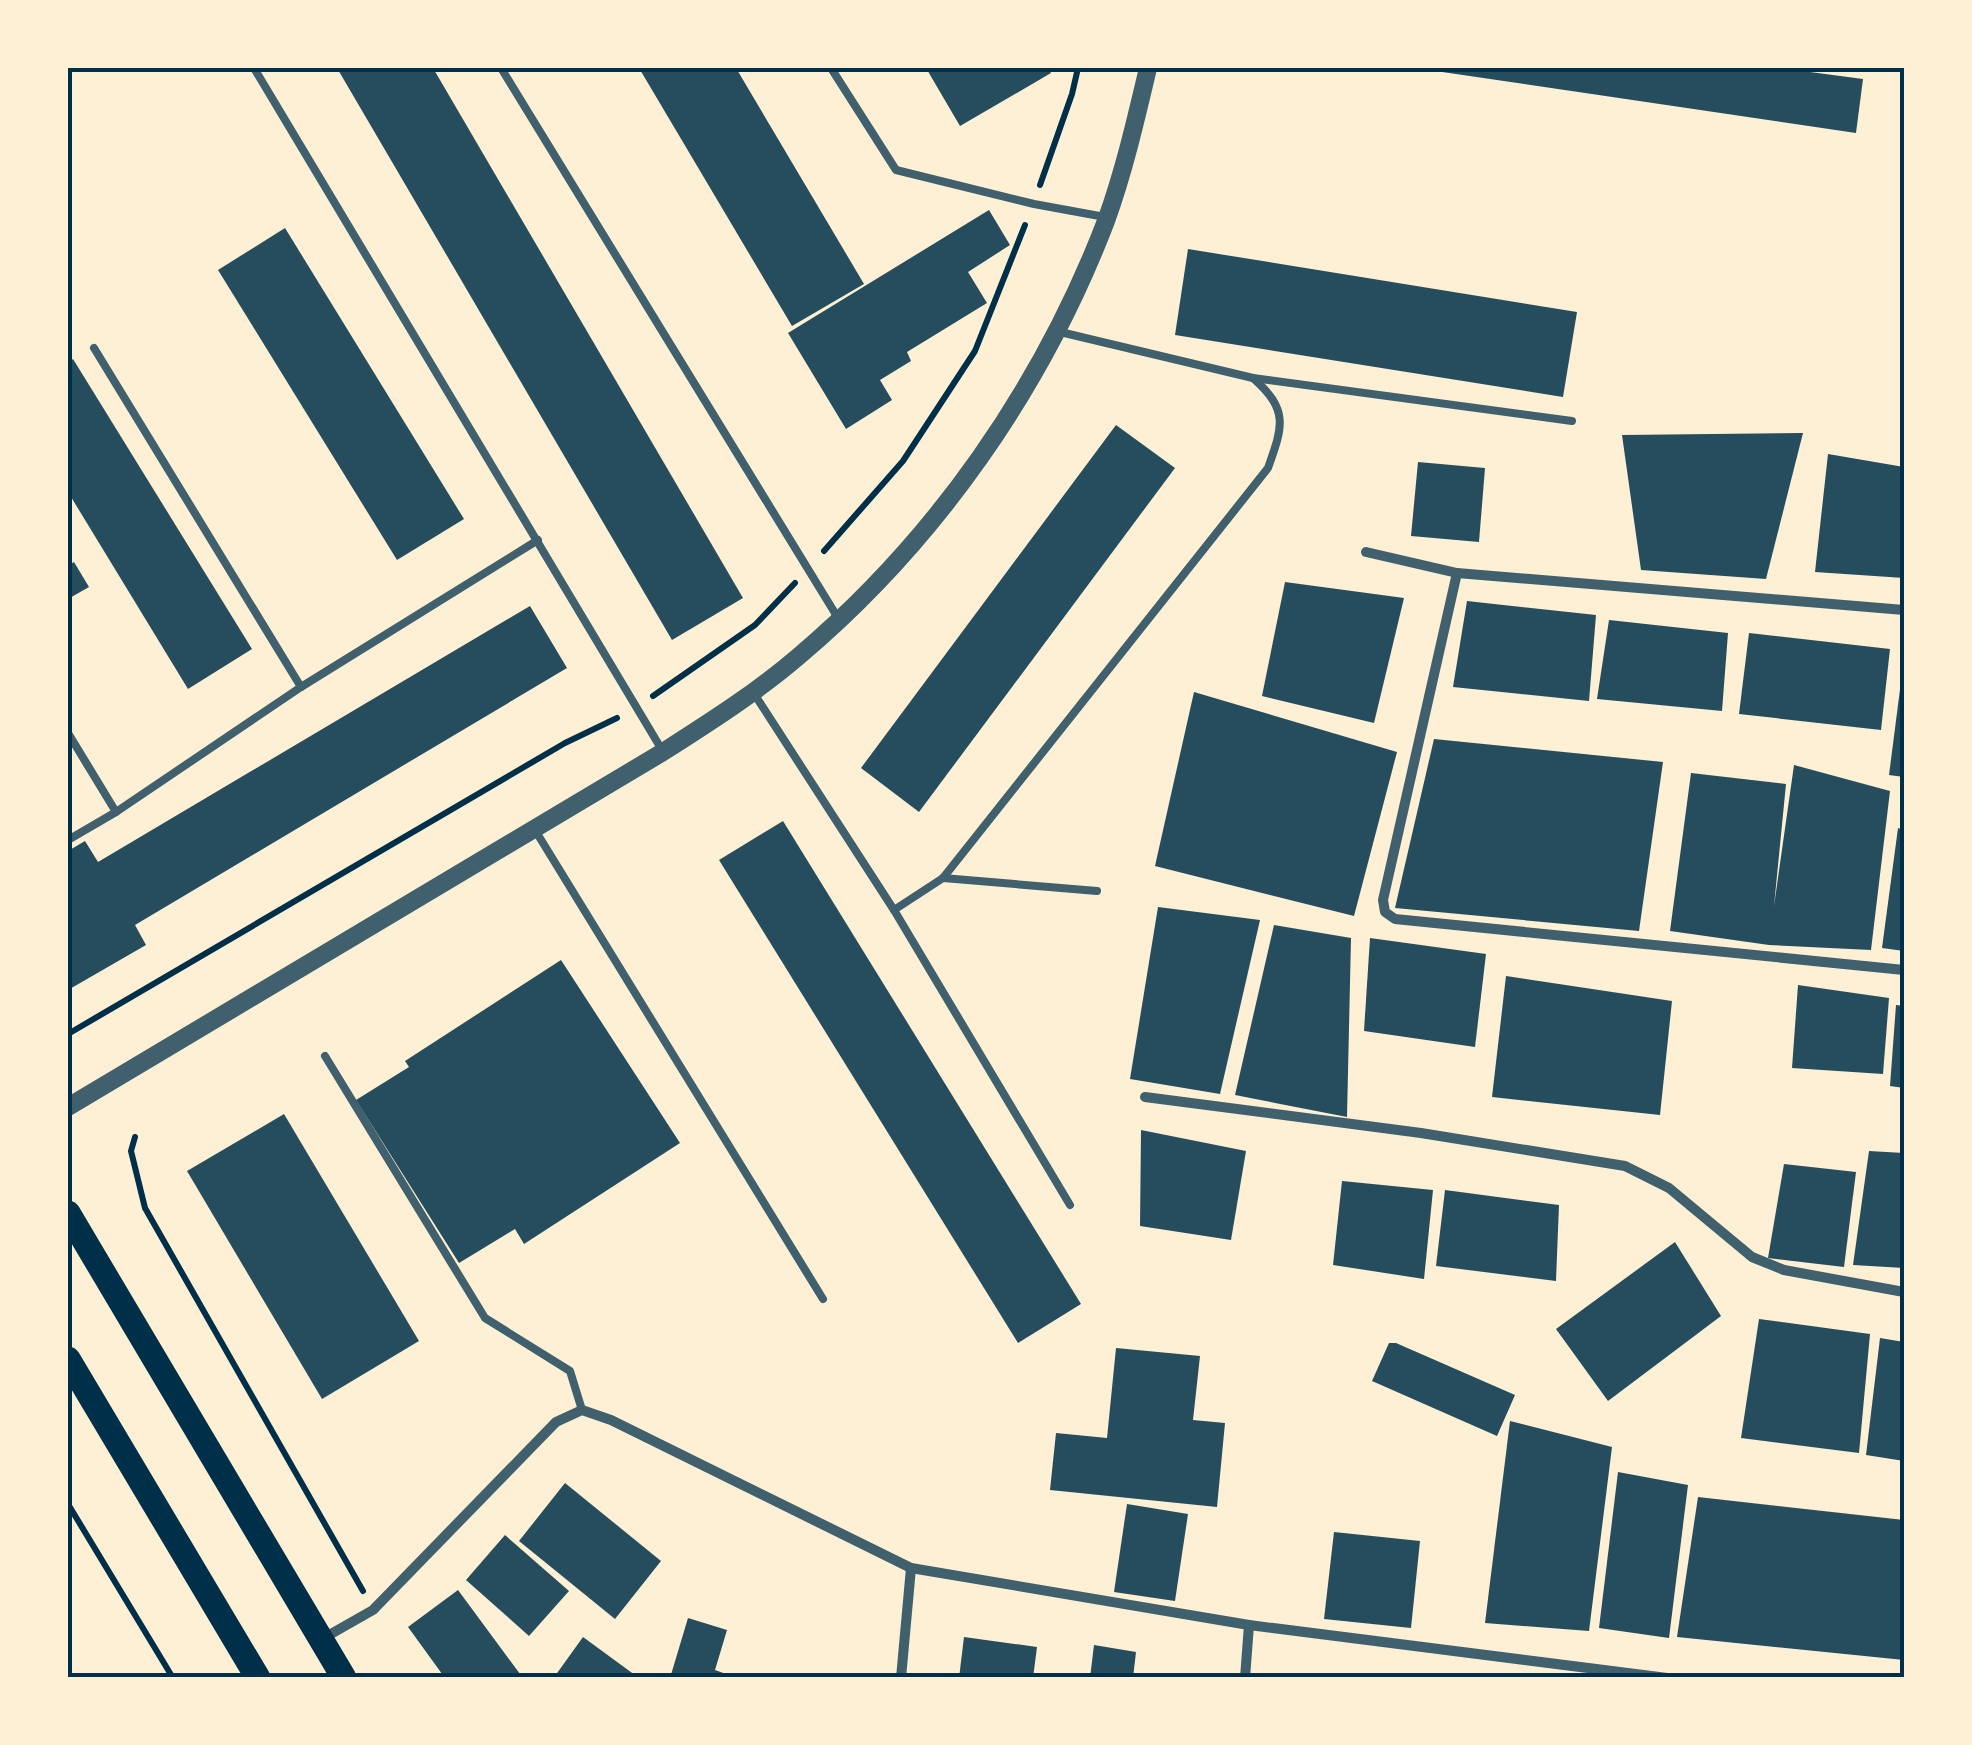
<svg xmlns="http://www.w3.org/2000/svg" width="1972" height="1745" viewBox="0 0 1972 1745" font-family="'Noto Sans',sans-serif">
  <rect width="100%" height="100%" fill="#fdf0d5"/>
  <g fill="#264d5e">
    <path d="M337,68H433L743,598L672,640Z"/>
    <path d="M639,68H736L864,284L792,326Z"/>
    <path d="M926,68H1048L1051,73L960,126Z"/>
    <path d="M1415,68H1780L1863,79L1856,133Z"/>
    <path d="M989,210L1010,245L968,272L987,303L907,352L911,361L880,380L892,400L846,429L788,333Z"/>
    <path d="M285,228L464,519L397,560L218,270Z"/>
    <path d="M1188,249L1577,312L1563,397L1175,335Z"/>
    <path d="M73,359L252,649L188,689L68,492V363Z"/>
    <path d="M1116,425L1175,468L919,812L861,768Z"/>
    <path d="M1803,433L1766,579L1641,570L1622,435Z"/>
    <path d="M1828,454L1904,467V578L1815,572Z"/>
    <path d="M1418,462L1485,468L1479,542L1411,536Z"/>
    <path d="M74,562L89,587L68,599V566Z"/>
    <path d="M1285,582L1404,598L1374,723L1262,696Z"/>
    <path d="M1467,601L1596,615L1589,701L1453,687Z"/>
    <path d="M530,606L567,668L135,925L146,945L68,990V851L85,841L98,862Z"/>
    <path d="M1609,620L1728,633L1722,711L1597,699Z"/>
    <path d="M1749,633L1890,649L1881,730L1739,714Z"/>
    <path d="M1902,674H1904V777L1889,775Z"/>
    <path d="M1194,692L1397,752L1354,916L1155,866Z"/>
    <path d="M1434,739L1663,762L1639,931L1395,908Z"/>
    <path d="M1794,765L1890,791L1871,950L1769,945L1670,931L1691,773L1786,784L1774,906Z"/>
    <path d="M783,821L1081,1304L1018,1343L719,860Z"/>
    <path d="M1898,828L1904,830V951L1882,948Z"/>
    <path d="M1158,907L1260,920L1220,1094L1130,1079Z"/>
    <path d="M1274,925L1351,938L1347,1117L1235,1095Z"/>
    <path d="M1370,938L1486,954L1475,1047L1364,1031Z"/>
    <path d="M561,960L680,1143L524,1244L515,1229L459,1263L356,1100L409,1067L405,1061Z"/>
    <path d="M1506,976L1672,1001L1660,1115L1492,1097Z"/>
    <path d="M1798,985L1889,998L1883,1074L1792,1068Z"/>
    <path d="M1896,1005L1904,1006V1088L1890,1086Z"/>
    <path d="M284,1114L419,1341L322,1399L187,1171Z"/>
    <path d="M1141,1130L1246,1151L1231,1240L1140,1226Z"/>
    <path d="M1869,1151L1904,1153V1268L1853,1265Z"/>
    <path d="M1784,1164L1856,1172L1844,1267L1768,1258Z"/>
    <path d="M1342,1181L1433,1190L1424,1279L1333,1265Z"/>
    <path d="M1445,1190L1559,1205L1556,1281L1436,1266Z"/>
    <path d="M1675,1242L1721,1316L1608,1401L1556,1329Z"/>
    <path d="M1759,1319L1870,1334L1859,1453L1741,1438Z"/>
    <path d="M1880,1338L1904,1342V1461L1866,1455Z"/>
    <path d="M1389,1343H1396L1515,1395L1497,1436L1372,1381Z"/>
    <path d="M1116,1348L1200,1356L1193,1420L1225,1423L1217,1507L1050,1490L1056,1433L1107,1438Z"/>
    <path d="M1510,1421L1612,1447L1589,1631L1485,1623Z"/>
    <path d="M1618,1472L1688,1485L1669,1638L1599,1628Z"/>
    <path d="M565,1483L661,1561L615,1619L519,1541Z"/>
    <path d="M1698,1497L1904,1520V1660L1677,1637Z"/>
    <path d="M1127,1504L1188,1514L1175,1601L1114,1592Z"/>
    <path d="M1334,1532L1420,1541L1411,1628L1324,1619Z"/>
    <path d="M505,1535L569,1591L529,1636L466,1580Z"/>
    <path d="M458,1590L523,1678H445L408,1627Z"/>
    <path d="M688,1618L727,1630L715,1670L737,1678H670Z"/>
    <path d="M583,1637L639,1678L555,1676Z"/>
    <path d="M964,1637L1037,1647L1033,1678H959Z"/>
    <path d="M1094,1645L1136,1652L1133,1678H1090Z"/>
  </g>
  <g fill="none" stroke-linecap="round" stroke-linejoin="round">
    <g stroke="#003049" stroke-width="6">
      <path d="M1040,185L1072,94L1078,68"/>
      <path d="M824,551L903,461L975,351L1025,225"/>
      <path d="M653,696L755,625L795,583"/>
      <path d="M68,1034L565,743L617,718"/>
      <path d="M135,1137L131,1151L145,1208L363,1591"/>
      <path d="M68,1504L173,1678"/>
    </g>
    <g stroke="#3f606c" stroke-width="8">
      <path d="M254,68L662,750"/>
      <path d="M501,68L838,618"/>
      <path d="M831,68L896,170L1034,204L1105,217"/>
      <path d="M94,348L301,687"/>
      <path d="M1253,378L1572,421"/>
      <path d="M753,692L894,910L1070,1205"/>
      <path d="M68,733L116,812"/>
      <path d="M535,830L823,1299"/>
      <path d="M68,840L116,812L301,687L538,540"/>
      <path d="M943,878L1097,891"/>
      <path d="M894,910L943,878L1268,468C1283,426 1289,410 1253,378L1056,331"/>
      <path d="M325,1056L485,1318L570,1371L582,1410"/>
    </g>
    <g stroke="#3f606c" stroke-width="10">
      <path d="M1366,552L1457,573L1904,610"/>
      <path d="M1457,573L1383,900L1385,912L1395,919L1904,970"/>
      <path d="M1145,1097L1421,1133L1625,1166L1669,1188L1752,1257L1784,1270L1904,1292"/>
      <path d="M322,1639L373,1610L556,1422L582,1410L611,1420L911,1568L1249,1625L1667,1678"/>
      <path d="M901,1678L911,1568"/>
      <path d="M1245,1678L1249,1625"/>
    </g>
    <path stroke="#3f606c" stroke-width="18" d="M68,1107L663,752C710,722 757,692 799,656C936,540 1042,388 1106,221C1124,171 1136,119 1148,68"/>
    <g stroke="#003049" stroke-width="25">
      <path d="M68,1213L344,1678"/>
      <path d="M68,1359L258,1678"/>
    </g>
  </g>
  <rect width="1972" height="1745" fill="none" stroke="#fdf0d5" stroke-width="140"/>
  <rect x="70" y="70" width="1832" height="1605" fill="none" stroke="#003049" stroke-width="4"/>
</svg>
